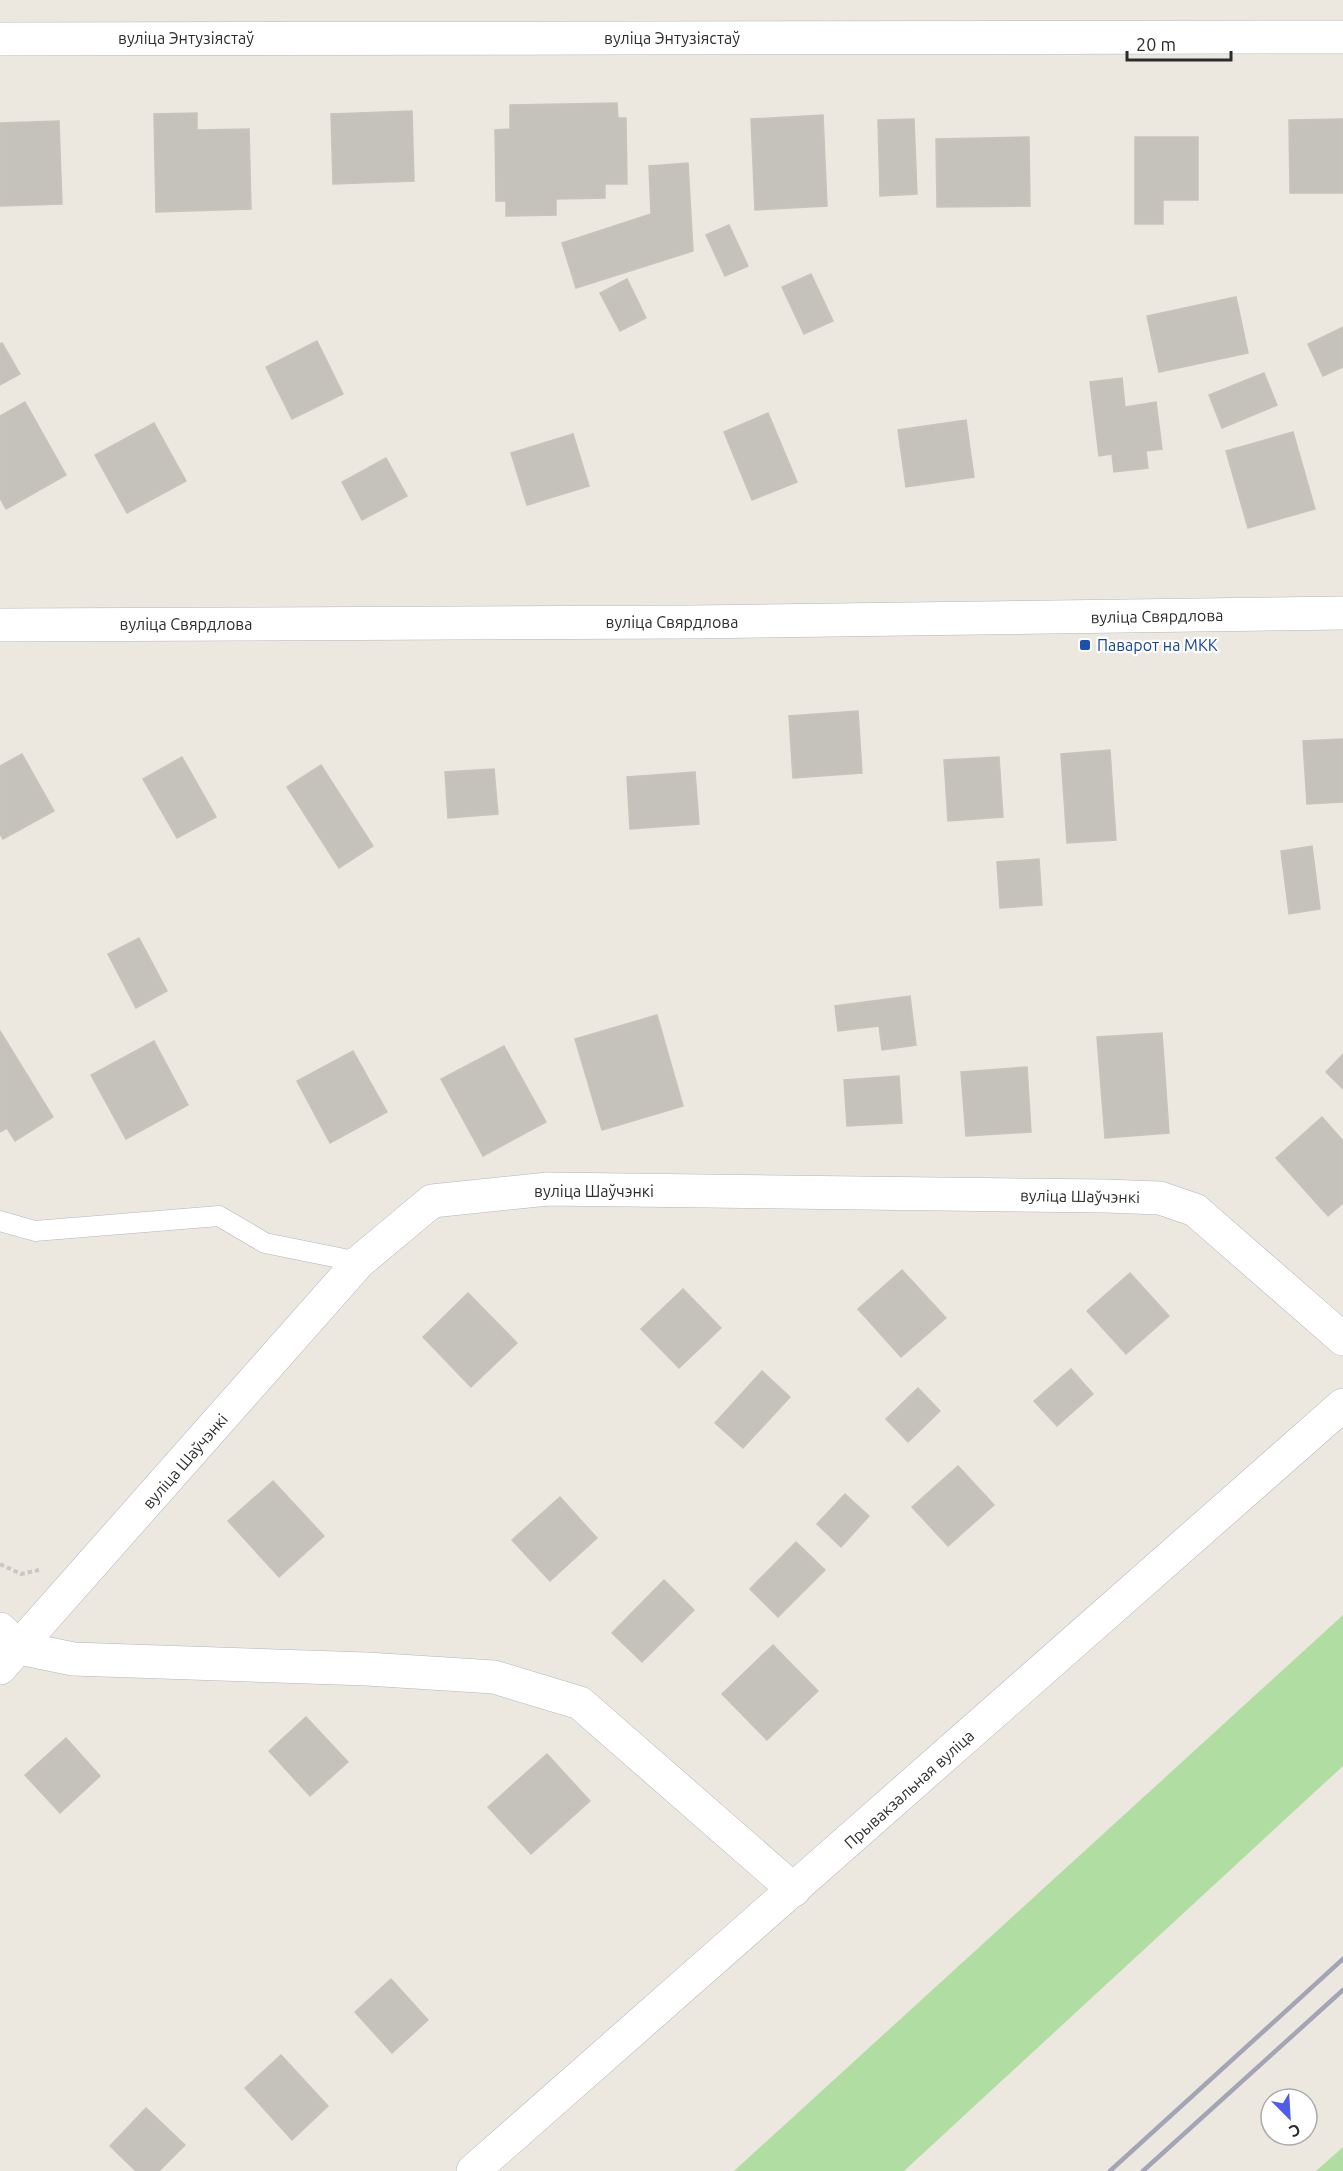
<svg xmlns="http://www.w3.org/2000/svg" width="1343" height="2171" viewBox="0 0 1343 2171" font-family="Ubuntu,sans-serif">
  <rect width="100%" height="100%" fill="#ece8e0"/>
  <g fill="#b0dda2">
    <path d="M1343,1615V1766L904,2171H734Z"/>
    <path d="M1343,2147V2171H1316Z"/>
  </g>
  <g fill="#c5c2bb" stroke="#c8c4ba" stroke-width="1.5">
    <path d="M617,103L618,118H626L627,184H605V198L556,199V215L506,216V201H496L495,130L510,129V105Z"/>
    <path d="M412,111L414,181L333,184L331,114Z"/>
    <path d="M197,113V130L249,129L251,209L156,212L154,114Z"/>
    <path d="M823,115L827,206L755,210L751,119Z"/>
    <path d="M914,119L917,194L880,196L878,120Z"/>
    <path d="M1343,119V193H1290L1289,120Z"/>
    <path d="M59,121L62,204L0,206V123Z"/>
    <path d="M1029,137L1030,206L937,207L936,139Z"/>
    <path d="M1135,137H1198V200H1163V224H1135Z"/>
    <path d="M688,163L693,251L576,288L562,243L651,214L649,166Z"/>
    <path d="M729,225L748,266L725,276L706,235Z"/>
    <path d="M811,274L833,321L804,334L782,287Z"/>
    <path d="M627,279L646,318L620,331L600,293Z"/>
    <path d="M1236,297L1248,353L1159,372L1147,316Z"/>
    <path d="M1343,327V367L1323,376L1308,344Z"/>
    <path d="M317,341L343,394L292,419L266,367Z"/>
    <path d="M2,343L20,374L0,385V344Z"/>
    <path d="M1264,373L1277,405L1222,428L1209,395Z"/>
    <path d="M1122,378L1125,407L1156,402L1162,449L1146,451L1148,468L1114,472L1112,454L1099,456L1090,382Z"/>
    <path d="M25,402L66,475L6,509L0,498V416Z"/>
    <path d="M768,413L797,482L752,500L724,432Z"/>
    <path d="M966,420L974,477L906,487L898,430Z"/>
    <path d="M154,423L186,481L127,513L95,455Z"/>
    <path d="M1293,432L1315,509L1248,528L1226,451Z"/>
    <path d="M573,434L589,486L527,505L511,453Z"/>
    <path d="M386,458L407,496L362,520L342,482Z"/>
    <path d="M858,711L862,773L793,778L789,716Z"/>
    <path d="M1343,739V802L1307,804L1303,741Z"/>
    <path d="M1110,750L1116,840L1067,843L1061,754Z"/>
    <path d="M22,754L54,811L3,839L0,834V766Z"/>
    <path d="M182,757L216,817L177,838L143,779Z"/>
    <path d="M999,757L1003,817L948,821L944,760Z"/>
    <path d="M321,765L373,846L339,868L287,787Z"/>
    <path d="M494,769L498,814L448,818L445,772Z"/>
    <path d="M695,772L699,824L630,829L627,777Z"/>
    <path d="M1312,846L1320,909L1289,914L1281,851Z"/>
    <path d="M1039,859L1042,905L1000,908L997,862Z"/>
    <path d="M139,938L167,991L136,1008L108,954Z"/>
    <path d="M910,996L916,1045L882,1050L879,1026L838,1031L835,1006Z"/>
    <path d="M657,1015L683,1106L602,1130L575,1039Z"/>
    <path d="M0,1031L53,1117L15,1141L7,1128L0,1132Z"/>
    <path d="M1162,1033L1169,1133L1105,1138L1097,1037Z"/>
    <path d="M154,1041L188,1105L126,1139L91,1075Z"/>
    <path d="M504,1046L546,1122L483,1156L441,1079Z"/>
    <path d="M353,1051L387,1112L330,1143L297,1081Z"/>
    <path d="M1343,1054V1089L1326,1072Z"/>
    <path d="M1027,1067L1031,1132L966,1136L961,1072Z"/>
    <path d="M899,1076L902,1123L847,1126L844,1080Z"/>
    <path d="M1322,1117L1343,1141V1203L1328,1216L1276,1158Z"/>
    <path d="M902,1270L946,1318L901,1357L858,1309Z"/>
    <path d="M1130,1273L1169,1316L1126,1354L1087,1311Z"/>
    <path d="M683,1289L721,1328L679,1368L641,1329Z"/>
    <path d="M468,1293L517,1343L471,1387L423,1337Z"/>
    <path d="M1071,1369L1093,1394L1057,1426L1034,1401Z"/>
    <path d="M762,1371L790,1397L743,1448L715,1423Z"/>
    <path d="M918,1388L940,1411L908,1442L886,1419Z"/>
    <path d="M958,1466L994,1505L948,1546L912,1507Z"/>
    <path d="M273,1481L324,1536L279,1577L228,1521Z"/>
    <path d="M845,1494L869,1516L841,1547L817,1524Z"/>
    <path d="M560,1497L597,1538L550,1581L512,1540Z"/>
    <path d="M796,1542L825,1570L778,1617L750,1589Z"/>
    <path d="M664,1580L694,1610L642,1662L612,1633Z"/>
    <path d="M773,1645L818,1691L767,1740L722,1694Z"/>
    <path d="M306,1717L348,1762L310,1796L269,1751Z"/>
    <path d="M66,1738L100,1776L60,1813L25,1775Z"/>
    <path d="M547,1754L590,1801L531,1854L488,1807Z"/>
    <path d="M391,1979L428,2020L392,2053L355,2012Z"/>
    <path d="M281,2055L328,2106L292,2140L245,2088Z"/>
    <path d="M146,2108L185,2145L159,2171H136L110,2146Z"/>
  </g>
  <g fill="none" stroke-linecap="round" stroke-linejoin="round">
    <g stroke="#b3b4be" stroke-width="21">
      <path id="lane" d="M0,1221L35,1231L219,1216L265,1243L359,1262"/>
    </g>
    <g stroke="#b3b4be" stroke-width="34">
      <g id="street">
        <path d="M0,39L1343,37"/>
        <path d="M0,1629L20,1648L73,1659L367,1669L494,1677L580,1703L794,1890"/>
        <path d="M0,1668L359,1262L432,1201L548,1189L1105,1196L1160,1198L1195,1210L1343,1339"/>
      </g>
    </g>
    <g stroke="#b3b4be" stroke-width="34">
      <g id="secondary">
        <path d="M0,625L691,622L1343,613"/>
        <path d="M473,2171L1343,1405"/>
      </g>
    </g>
    <path stroke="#c8c8c8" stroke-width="4" stroke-dasharray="4.5 3" stroke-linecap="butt" d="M0,1564L21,1574L39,1570"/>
    <use href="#lane" stroke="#fff" stroke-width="20"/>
    <use href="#street" stroke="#fff" stroke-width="33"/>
    <use href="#secondary" stroke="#fff" stroke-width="33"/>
    <g stroke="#a3a4b4" stroke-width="4.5">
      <path d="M1110,2171L1343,1959"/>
      <path d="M1143,2171L1343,1990"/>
    </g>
  </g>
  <rect fill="#1a4fb4" stroke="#fff" stroke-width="2" x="1079" y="639" width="12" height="12" rx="3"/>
  <g text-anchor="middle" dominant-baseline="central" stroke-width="4.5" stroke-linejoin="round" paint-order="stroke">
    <g font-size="16" fill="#2c2c2c" stroke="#fff">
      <text x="186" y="38">вуліца Энтузіястаў</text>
      <text x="672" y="38">вуліца Энтузіястаў</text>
      <text transform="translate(1157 616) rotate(-1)">вуліца Свярдлова</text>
      <text x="672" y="622">вуліца Свярдлова</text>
      <text x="186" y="624">вуліца Свярдлова</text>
      <text x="594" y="1191">вуліца Шаўчэнкі</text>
      <text transform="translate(1080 1196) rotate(1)">вуліца Шаўчэнкі</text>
      <text transform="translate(185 1461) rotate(-49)">вуліца Шаўчэнкі</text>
      <text transform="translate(909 1789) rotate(-42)">Прывакзальная вуліца</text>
    </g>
    <g font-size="16" fill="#164399" stroke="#fff" text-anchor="start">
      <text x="1097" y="645">Паварот на МКК</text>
    </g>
  </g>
  <g transform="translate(1289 2117) rotate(156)"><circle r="28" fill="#ffffff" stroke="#ababab" stroke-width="1.5"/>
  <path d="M0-4.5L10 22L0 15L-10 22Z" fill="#515ce8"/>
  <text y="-9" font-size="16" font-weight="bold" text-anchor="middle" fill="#2c2c2c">С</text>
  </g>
  <path d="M1127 51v9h104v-9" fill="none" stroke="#2c2c2c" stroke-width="3"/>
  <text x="1136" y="51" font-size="18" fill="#2c2c2c" stroke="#ffffff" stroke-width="4.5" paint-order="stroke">20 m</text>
</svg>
